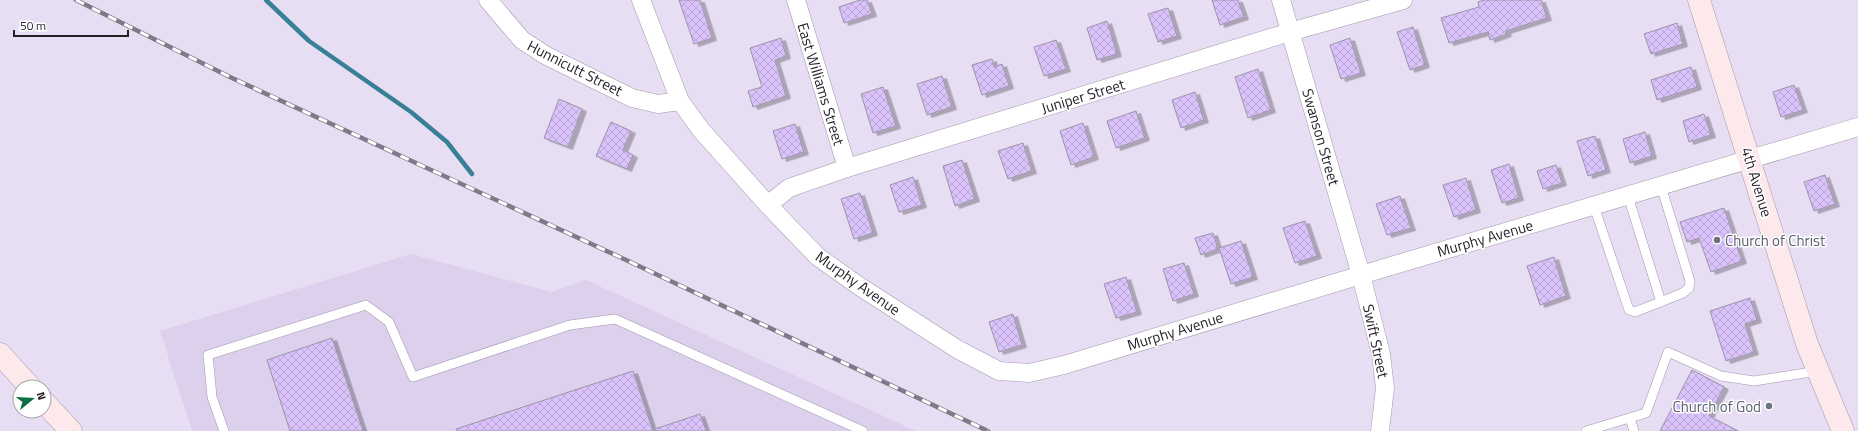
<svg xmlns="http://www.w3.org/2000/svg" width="1858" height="431" viewBox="0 0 1858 431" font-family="'Titillium Web',sans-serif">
  <defs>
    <pattern id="building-cross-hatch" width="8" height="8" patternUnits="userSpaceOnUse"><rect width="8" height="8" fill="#dac2fb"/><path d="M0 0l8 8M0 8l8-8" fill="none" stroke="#bba6d7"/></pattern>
    <filter id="shadow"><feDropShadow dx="4.5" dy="2.5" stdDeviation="0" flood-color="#0004"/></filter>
  </defs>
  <rect width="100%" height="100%" fill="#e7def4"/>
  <path fill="#dcd0ed" d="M411,254L551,292L586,280L916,431H192L160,331Z"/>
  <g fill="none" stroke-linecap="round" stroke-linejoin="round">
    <path stroke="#378095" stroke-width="4.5" d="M266,0L309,41L411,112L447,142L472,174"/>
  </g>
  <g fill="url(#building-cross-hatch)" stroke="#9b93a8" filter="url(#shadow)">
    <path d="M679,0H700L712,38L694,44Z"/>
    <path d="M860,0H867L872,14L844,23L839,7Z"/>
    <path d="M1212,0H1238L1244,17L1220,25Z"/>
    <path d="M1484,0H1541L1547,18L1506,31L1507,34L1490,40L1488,32L1449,43L1441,18L1479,7L1478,2Z"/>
    <path d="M1168,8L1177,36L1158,42L1148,14Z"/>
    <path d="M1107,21L1117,54L1097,60L1087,28Z"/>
    <path d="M1677,23L1683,44L1651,54L1644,34Z"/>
    <path d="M1413,27L1425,65L1410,70L1397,32Z"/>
    <path d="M781,38L786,56L775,60L786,96L753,107L748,91L762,87L750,48Z"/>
    <path d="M1350,38L1361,73L1341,79L1330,45Z"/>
    <path d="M1056,40L1066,69L1044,76L1034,47Z"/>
    <path d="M992,59L994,67L1002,64L1009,86L982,95L972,65Z"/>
    <path d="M1691,67L1697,87L1657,100L1651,80Z"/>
    <path d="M1258,69L1271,110L1248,118L1235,77Z"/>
    <path d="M942,76L952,107L927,115L917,84Z"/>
    <path d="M1794,85L1803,110L1781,117L1773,92Z"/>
    <path d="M883,87L896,126L873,133L861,94Z"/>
    <path d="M1195,92L1204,120L1181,128L1172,100Z"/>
    <path d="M559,99L582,109L568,147L544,138Z"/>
    <path d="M1136,111L1145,138L1116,148L1107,121Z"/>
    <path d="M1704,114L1711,135L1689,142L1683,121Z"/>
    <path d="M611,122L631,131L623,150L633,155L627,169L596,156Z"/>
    <path d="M1083,123L1094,157L1071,165L1060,131Z"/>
    <path d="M795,124L804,152L782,159L773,131Z"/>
    <path d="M1645,132L1652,156L1630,163L1623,139Z"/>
    <path d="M1595,136L1606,170L1588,176L1577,141Z"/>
    <path d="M1023,143L1032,171L1008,179L998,151Z"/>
    <path d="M962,160L975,199L955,206L943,166Z"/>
    <path d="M1509,164L1519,198L1502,203L1491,170Z"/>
    <path d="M1556,165L1562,183L1543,189L1537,171Z"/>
    <path d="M1825,175L1835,204L1814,211L1804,182Z"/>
    <path d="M913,177L922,205L899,212L890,185Z"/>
    <path d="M1466,178L1476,210L1454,217L1443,185Z"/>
    <path d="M860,193L873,233L854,239L841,199Z"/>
    <path d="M1400,196L1411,228L1387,235L1376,204Z"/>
    <path d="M1724,208L1742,261L1711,272L1699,238L1687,242L1680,222Z"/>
    <path d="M1305,221L1317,256L1295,263L1283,228Z"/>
    <path d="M1213,233L1218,249L1201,255L1195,238Z"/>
    <path d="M1241,241L1253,277L1231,284L1219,248Z"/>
    <path d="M1554,257L1566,296L1540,305L1527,266Z"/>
    <path d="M1184,263L1194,294L1173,301L1163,269Z"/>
    <path d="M1126,277L1137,312L1116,318L1104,284Z"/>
    <path d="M1750,298L1757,320L1745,324L1754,352L1726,361L1710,311Z"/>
    <path d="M1013,314L1022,345L999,352L989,322Z"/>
    <path d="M332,338L363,431H290L267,360Z"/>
    <path d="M1692,370L1724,387L1709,416L1738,431H1660Z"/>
    <path d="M633,371L653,431H457L456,429Z"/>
    <path d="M700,414L706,431H656L655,429Z"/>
  </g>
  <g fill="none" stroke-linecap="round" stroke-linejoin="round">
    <g stroke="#a098ac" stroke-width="10">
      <g id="lane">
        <path d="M1628,196L1661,302"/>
        <path d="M1594,206L1629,310L1635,312L1683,293L1689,288L1690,281L1661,186"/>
        <path d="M1630,418L1634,431"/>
        <path d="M224,431L212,397L208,355L366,305L389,322L413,377L570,325L615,319L863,431"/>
        <path d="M1586,431L1646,413L1668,352L1721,376L1754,381L1818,371"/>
      </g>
    </g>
    <g stroke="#a098ac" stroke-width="19">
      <g id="street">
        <path d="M488,0L522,40L545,55L632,98L658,104L680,101"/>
        <path d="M641,0L680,101L701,130L768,205L818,257L859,286L957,349L999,371L1029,373L1064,365L1361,275L1858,127"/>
        <path d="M796,0L847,168"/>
        <path d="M1281,0L1361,275L1381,354L1385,388L1380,431"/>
        <path d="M768,205L789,188L847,168L1290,32L1403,0"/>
      </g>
    </g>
    <g stroke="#a098ac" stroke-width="23">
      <g id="secondary">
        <path d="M1699,0L1807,344L1843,431"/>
        <path d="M0,354L30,387"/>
        <path d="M44,402L71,431"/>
      </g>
    </g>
    <use href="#lane" stroke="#fff" stroke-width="9"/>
    <use href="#street" stroke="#fff" stroke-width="18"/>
    <use href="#secondary" stroke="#fde9ec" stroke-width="22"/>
    <g stroke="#7f7988" stroke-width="4.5">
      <path id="rail" d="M76,0L232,78L624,259L988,431"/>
    </g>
    <use href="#rail" stroke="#fff" stroke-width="3" stroke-dasharray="9" stroke-linecap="butt"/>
  </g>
  <g fill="#6b7280" stroke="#fff" stroke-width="1.5">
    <circle cx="1717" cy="240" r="4"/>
    <circle cx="1769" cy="406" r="4"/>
  </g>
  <g text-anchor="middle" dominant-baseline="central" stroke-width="3" stroke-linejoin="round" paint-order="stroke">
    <g font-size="15" fill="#211e26" stroke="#fff">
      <text transform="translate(575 68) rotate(27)">Hunnicutt Street</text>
      <text transform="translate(821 84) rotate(73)">East Williams Street</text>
      <text transform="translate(1083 96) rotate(-17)">Juniper Street</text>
      <text transform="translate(1321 137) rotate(74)">Swanson Street</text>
      <text transform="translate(1757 182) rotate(73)">4th Avenue</text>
      <text transform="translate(1485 238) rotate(-16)">Murphy Avenue</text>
      <text transform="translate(858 283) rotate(35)">Murphy Avenue</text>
      <text transform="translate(1175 331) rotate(-17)">Murphy Avenue</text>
      <text transform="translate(1376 341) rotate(78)">Swift Street</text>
    </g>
    <g font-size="15" fill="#5b616d" stroke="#fff" text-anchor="start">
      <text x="1725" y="240">Church of Christ</text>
      <text x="1761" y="406" text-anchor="end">Church of God</text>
    </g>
  </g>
  <g transform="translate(32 399) rotate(72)"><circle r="19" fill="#ffffff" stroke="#a6a5a8"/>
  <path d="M0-3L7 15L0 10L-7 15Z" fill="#0d6e43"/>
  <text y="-6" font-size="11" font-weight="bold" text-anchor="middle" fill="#211e26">N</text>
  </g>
  <path d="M14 30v6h114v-6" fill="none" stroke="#211e26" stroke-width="2"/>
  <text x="20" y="30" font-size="12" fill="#211e26" stroke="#ffffff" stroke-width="3" paint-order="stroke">50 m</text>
</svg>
